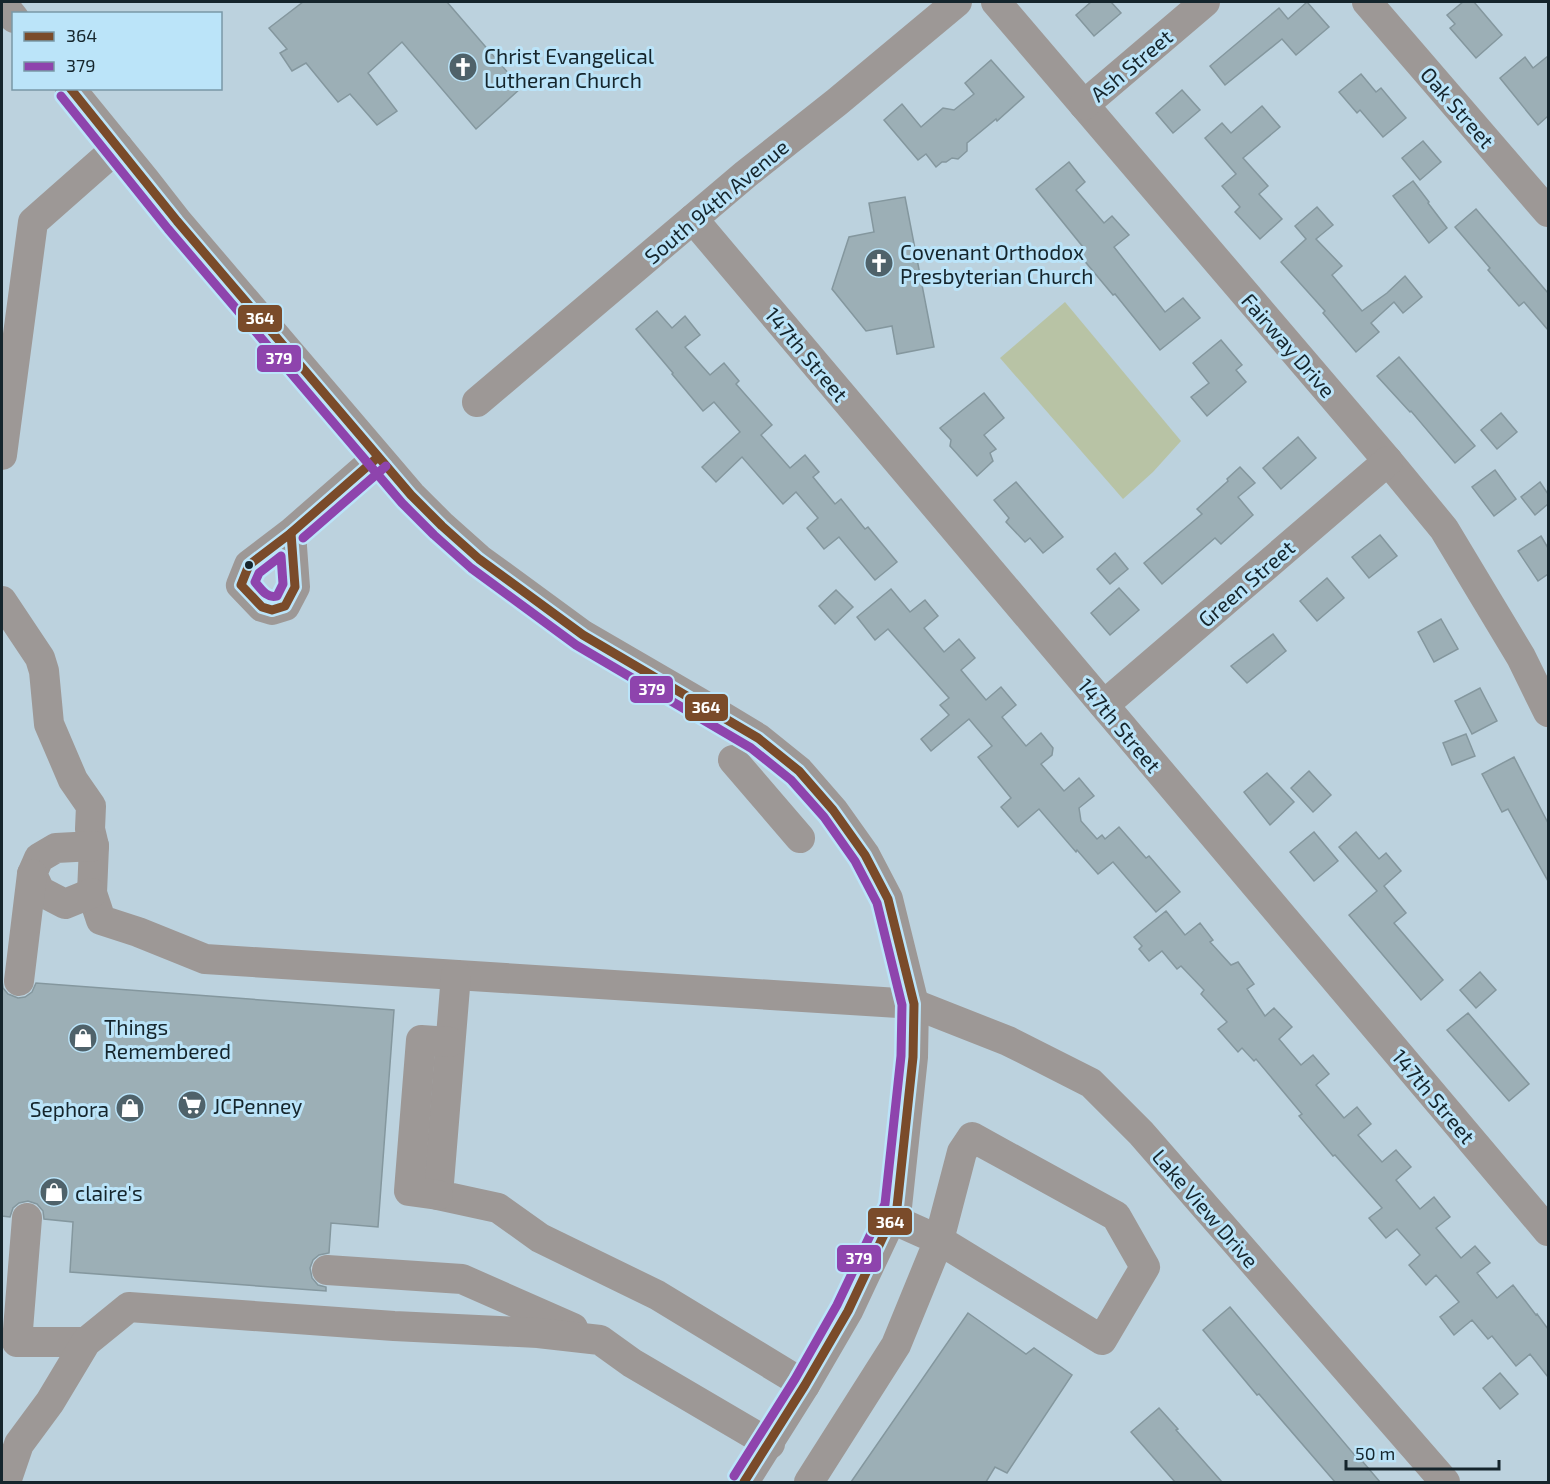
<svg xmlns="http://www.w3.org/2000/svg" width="1550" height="1484" viewBox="0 0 1550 1484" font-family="'Exo 2',sans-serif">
  <rect width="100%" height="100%" fill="#bcd2de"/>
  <path fill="#b8c3a5" d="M1065,302L1181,441L1153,472L1123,499L1000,358Z"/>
  <g fill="#9cafb6" stroke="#84979e" stroke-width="1.5">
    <path d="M303,2H447L521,88L476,129L402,42L368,73L397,111L377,125L350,94L338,102L306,63L292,71L280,53L287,49L269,28Z"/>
    <path d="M1091,2H1111L1121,13L1094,36L1076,15Z"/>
    <path d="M1307,2L1329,27L1296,55L1282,39L1225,85L1210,66L1279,8L1288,19Z"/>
    <path d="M1463,2H1474L1502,35L1476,58L1450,28L1455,24L1447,15Z"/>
    <path d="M1548,56V116L1538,125L1500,78L1525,57L1533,68Z"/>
    <path d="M991,60L1024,97L997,121L996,119L967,143V151L958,159L952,158L946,162H942L936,167L926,154L918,160L884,120L902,104L921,127L943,108L954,110L974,94L965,83Z"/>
    <path d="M1361,74L1376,92L1381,88L1406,118L1383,137L1360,110L1357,113L1339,92Z"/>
    <path d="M1182,90L1200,110L1173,133L1156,113Z"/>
    <path d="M1262,106L1280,127L1243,158L1268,186L1259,194L1282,219L1260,239L1235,212L1240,207L1222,186L1236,174L1205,138L1222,123L1231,133Z"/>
    <path d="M1423,141L1441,162L1420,180L1402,158Z"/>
    <path d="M1069,162L1085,182L1076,190L1104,223L1112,216L1129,235L1114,247L1165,312L1183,298L1200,318L1160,350L1115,294L1113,295L1077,252L1083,247L1036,189Z"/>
    <path d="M1413,181L1429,202L1428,203L1447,228L1429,243L1393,196Z"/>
    <path d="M905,197L934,347L897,354L892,326L866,331L832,289L849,237L874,232L869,203Z"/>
    <path d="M1317,207L1333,225L1316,239L1342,266L1332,275L1362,311L1387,293L1405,276L1422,297L1403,313L1394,302L1371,323L1379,332L1356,352L1323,313L1325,311L1281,262L1306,239L1295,226Z"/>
    <path d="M1476,209L1548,293V330L1524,302L1519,306L1488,270L1490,268L1455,227Z"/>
    <path d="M657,311L672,328L685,316L700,335L685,347L710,375L724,363L739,381L736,384L772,425L761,435L790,468L805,455L819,472L813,477L835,504L841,499L865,529L868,527L897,562L875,580L839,537L824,549L807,528L818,518L796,492L783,504L742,457L716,482L702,467L740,432L714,402L703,411L672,374L673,373L636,329Z"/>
    <path d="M1221,340L1242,365L1236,370L1246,382L1207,416L1191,397L1209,383L1193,363Z"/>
    <path d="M1399,357L1475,446L1455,463L1411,411L1410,412L1377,376Z"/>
    <path d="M984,393L1004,418L984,435L996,449L990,453L993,461L977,476L950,446L951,440L940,428Z"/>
    <path d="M1501,413L1517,432L1497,449L1481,430Z"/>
    <path d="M1298,437L1316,458L1281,489L1263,468Z"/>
    <path d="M1240,467L1255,483L1238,497L1253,515L1221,544L1215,538L1162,584L1144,563L1202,514L1197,509L1228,481L1227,479Z"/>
    <path d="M1495,470L1516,499L1494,516L1472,487Z"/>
    <path d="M1016,482L1063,537L1043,553L1030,538L1025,542L1006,522L1009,518L994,500Z"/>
    <path d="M1540,482L1548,494V504L1535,515L1521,497Z"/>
    <path d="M1380,535L1397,556L1369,578L1352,557Z"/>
    <path d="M1541,536L1548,548V574L1538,581L1518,551Z"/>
    <path d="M1115,553L1128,569L1110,584L1097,569Z"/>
    <path d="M1327,578L1344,598L1317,621L1300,601Z"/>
    <path d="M1119,588L1139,610L1110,635L1091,613Z"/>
    <path d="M891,589L910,612L925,600L938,616L924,628L944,652L959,639L975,658L961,670L986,700L1001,687L1016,705L1002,717L1026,746L1041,733L1053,748L1052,755L1041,764L1064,791L1079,778L1094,796L1079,808L1081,821L1097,839L1102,835L1105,839L1119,827L1146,858L1149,856L1180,892L1156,912L1113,862L1098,874L1077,850L1076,852L1039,809L1018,827L1001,807L1011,798L978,757L992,746L969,719L931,751L921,739L949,715L940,705L949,698L888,629L875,640L857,617Z"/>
    <path d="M836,590L853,607L835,624L819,606Z"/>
    <path d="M1441,619L1458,649L1434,662L1418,632Z"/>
    <path d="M1273,634L1286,651L1247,683L1231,666Z"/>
    <path d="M1480,688L1497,721L1472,734L1455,701Z"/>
    <path d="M1466,734L1475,756L1452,765L1443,743Z"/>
    <path d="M1514,757L1548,823V881L1508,809L1502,812L1482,774Z"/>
    <path d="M1309,771L1331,795L1313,812L1291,788Z"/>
    <path d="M1267,773L1294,802L1270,825L1244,792Z"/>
    <path d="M1314,832L1338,861L1314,881L1290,852Z"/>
    <path d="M1356,832L1379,859L1386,853L1401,871L1384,886L1406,913L1394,923L1443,980L1421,1000L1349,915L1377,891L1339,847Z"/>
    <path d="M1166,911L1185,935L1200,923L1213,940L1210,942L1231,965L1238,962L1254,984L1247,989L1265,1016L1274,1008L1292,1027L1279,1039L1301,1065L1313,1055L1329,1074L1316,1085L1344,1118L1357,1107L1371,1124L1358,1135L1382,1162L1396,1150L1411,1167L1396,1180L1420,1209L1434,1197L1450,1217L1436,1228L1461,1258L1475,1246L1490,1263L1477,1273L1497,1298L1513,1285L1536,1315L1537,1314L1548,1329V1377L1530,1354L1516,1366L1492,1336L1488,1339L1472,1320L1454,1335L1440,1317L1459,1302L1436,1275L1426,1285L1409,1265L1420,1255L1397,1229L1386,1238L1369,1218L1382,1208L1335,1155L1333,1156L1299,1116L1302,1114L1256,1059L1254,1061L1242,1048L1238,1052L1218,1029L1227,1022L1201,994L1204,990L1181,966L1177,969L1162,951L1149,961L1139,949L1142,946L1134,937Z"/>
    <path d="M1480,972L1496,990L1476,1008L1460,990Z"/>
    <path d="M2,980L3,988L8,994L18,998L25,997L32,992L36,983L394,1010L378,1227L331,1223L329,1253L319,1255L313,1260L310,1268L312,1278L318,1285L326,1287V1291L70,1272L73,1222L44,1219L43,1211L37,1204L28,1201L19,1203L13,1208L10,1217L2,1216Z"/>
    <path d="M1468,1013L1529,1084L1509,1101L1447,1030Z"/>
    <path d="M1230,1307L1357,1458L1358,1456L1380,1482H1335L1259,1394L1257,1395L1203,1330Z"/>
    <path d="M968,1313L1026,1354L1034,1348L1072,1375L1007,1473L995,1467L986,1482H851Z"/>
    <path d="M1500,1373L1518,1394L1500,1409L1483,1388Z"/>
    <path d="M1159,1408L1178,1429L1176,1430L1222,1482H1175L1131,1432Z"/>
  </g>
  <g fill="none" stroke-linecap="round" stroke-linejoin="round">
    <g stroke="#9d9896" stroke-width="30">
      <path d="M996,2L1388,461L1444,529L1521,657L1548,712"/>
      <path d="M1367,2L1548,212"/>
      <path d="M2,3L14,18"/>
      <path d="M70,88L145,180L177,221L411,495L442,526L479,559L583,635L700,703L758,738L799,771L833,810L865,855L888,899L914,1004L913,1057L897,1207L848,1311L805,1385L744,1482"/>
      <path d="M1084,105L1205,2"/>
      <path d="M693,219L1548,1231"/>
      <path d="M477,402L746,174L837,102L957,2"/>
      <path d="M2,455L33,222L118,147"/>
      <path d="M291,533L295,587L285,606L272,610L262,607L241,585L249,565L291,533L378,457"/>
      <path d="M2,601L40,658L44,671L49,724L73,780L91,806L90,829L94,846L92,893L101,920L138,932L205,959L914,1004L1008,1041L1091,1083L1141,1133L1445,1482"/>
      <path d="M1104,705L1388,461"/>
      <path d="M733,760L800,838"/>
      <path d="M92,893L65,904L40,891L32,874L39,858L56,848L94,846"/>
      <path d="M456,975L438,1195L498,1208L540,1238L657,1295L805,1385"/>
      <path d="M19,981L32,874"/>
      <path d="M438,1195L409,1191L421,1040L450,1042"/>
      <path d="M27,1218L17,1342H86"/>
      <path d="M327,1270L462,1279L573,1328"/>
      <path d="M6,1482L19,1444L50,1402L86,1342L129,1307L394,1326L538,1333L600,1340L632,1363L770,1444"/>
      <path d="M809,1482L896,1345L939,1240L962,1152L972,1137L1116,1216L1145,1267L1102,1340L939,1240L892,1219"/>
    </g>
    <g stroke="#bbe4f9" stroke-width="14">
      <g id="bus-1">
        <path d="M70,88L177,221L411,495L442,526L479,559L583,635L758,738L799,771L833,810L865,855L888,899L914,1004L913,1057L897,1207L848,1311L805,1385L744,1482"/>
        <path d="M291,533L295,587L285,606L272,610L262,607L241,585L249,565Z"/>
        <path d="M291,533L378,457"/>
      </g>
    </g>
    <g stroke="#bbe4f9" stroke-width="14">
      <g id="bus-2">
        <path d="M61,96L168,229L402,503L434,535L471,568L576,645L751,748L791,780L824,817L855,861L877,903L902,1005L901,1056L885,1204L837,1305L795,1379L734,1476"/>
        <path d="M303,538L386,466"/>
        <path d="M281,556L283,584L277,596C267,599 261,589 255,582L259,573Z"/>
      </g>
    </g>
    <use href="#bus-1" stroke="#7a4b2a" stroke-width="9"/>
    <use href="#bus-2" stroke="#8e44ad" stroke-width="9"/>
  </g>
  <defs>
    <g id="church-disc" transform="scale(1.5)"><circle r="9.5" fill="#4f626a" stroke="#bbe4f9"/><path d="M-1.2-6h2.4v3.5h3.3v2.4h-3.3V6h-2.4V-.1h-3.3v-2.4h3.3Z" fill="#fff"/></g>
    <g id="shop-disc" transform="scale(1.5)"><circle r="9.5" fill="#4f626a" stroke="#bbe4f9"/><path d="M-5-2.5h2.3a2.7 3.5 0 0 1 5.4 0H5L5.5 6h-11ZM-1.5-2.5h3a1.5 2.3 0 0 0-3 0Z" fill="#fff"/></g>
    <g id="supermarket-disc" transform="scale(1.5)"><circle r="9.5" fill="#4f626a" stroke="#bbe4f9"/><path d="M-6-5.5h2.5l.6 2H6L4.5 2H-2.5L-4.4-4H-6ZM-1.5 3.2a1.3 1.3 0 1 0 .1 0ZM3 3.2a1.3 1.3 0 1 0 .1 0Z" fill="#fff"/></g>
  </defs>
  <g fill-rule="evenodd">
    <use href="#church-disc" x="463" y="67"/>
    <use href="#church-disc" x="879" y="263"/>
    <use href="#shop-disc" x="83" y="1038"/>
    <use href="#supermarket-disc" x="192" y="1105"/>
    <use href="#shop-disc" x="130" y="1108"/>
    <use href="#shop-disc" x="54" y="1192"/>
  </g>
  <circle fill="#15252c" stroke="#bbe4f9" stroke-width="2" cx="249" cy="565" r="5"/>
  <g text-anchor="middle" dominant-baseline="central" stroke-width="6" stroke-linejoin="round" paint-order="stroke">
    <g font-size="21" fill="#15252c" stroke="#bbe4f9" text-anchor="start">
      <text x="484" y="55">Christ Evangelical<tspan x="484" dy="24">Lutheran Church</tspan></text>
      <text x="900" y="251">Covenant Orthodox<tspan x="900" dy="24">Presbyterian Church</tspan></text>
      <text x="104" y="1026">Things<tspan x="104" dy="24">Remembered</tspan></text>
      <text x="213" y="1105">JCPenney</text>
      <text x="109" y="1108" text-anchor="end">Sephora</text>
      <text x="75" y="1192">claire's</text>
    </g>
    <g font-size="21" fill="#15252c" stroke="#bbe4f9">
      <text transform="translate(1131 65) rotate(-40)">Ash Street</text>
      <text transform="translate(1458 107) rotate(49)">Oak Street</text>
      <text transform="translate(716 201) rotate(-40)">South 94th Avenue</text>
      <text transform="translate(1289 345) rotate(49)">Fairway Drive</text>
      <text transform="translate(807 354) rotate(50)">147th Street</text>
      <text transform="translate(1246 583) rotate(-41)">Green Street</text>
      <text transform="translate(1120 725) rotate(50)">147th Street</text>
      <text transform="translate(1434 1096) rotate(50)">147th Street</text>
      <text transform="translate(1206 1208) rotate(49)">Lake View Drive</text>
    </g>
  </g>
  <g stroke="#bbe4f9" stroke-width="2">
    <rect x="237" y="304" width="46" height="29" rx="6" fill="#7a4b2a"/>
    <rect x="256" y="344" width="46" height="29" rx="6" fill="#8e44ad"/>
    <rect x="629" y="675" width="45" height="29" rx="6" fill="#8e44ad"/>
    <rect x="684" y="693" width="45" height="29" rx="6" fill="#7a4b2a"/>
    <rect x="867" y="1207" width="46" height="29" rx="6" fill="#7a4b2a"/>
    <rect x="836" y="1244" width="46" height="29" rx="6" fill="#8e44ad"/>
  </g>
  <g font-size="16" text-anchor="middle" font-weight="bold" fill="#fff">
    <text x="260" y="324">364</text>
    <text x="279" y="364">379</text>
    <text x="652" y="695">379</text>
    <text x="706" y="713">364</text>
    <text x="890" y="1228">364</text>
    <text x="859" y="1264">379</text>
  </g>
  <rect width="1550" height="1484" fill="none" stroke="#15252c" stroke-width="6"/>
  <rect x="12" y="12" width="210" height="78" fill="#bbe4f9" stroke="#7998a7" stroke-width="1.5"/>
  <rect x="24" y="32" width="30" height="9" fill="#7a4b2a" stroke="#7998a7" stroke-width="1.5"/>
  <text x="66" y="42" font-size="18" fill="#15252c">364</text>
  <rect x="24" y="62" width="30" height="9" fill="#8e44ad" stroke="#7998a7" stroke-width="1.5"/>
  <text x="66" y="72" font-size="18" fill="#15252c">379</text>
  <path d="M1346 1460v9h153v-9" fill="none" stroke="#15252c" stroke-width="3"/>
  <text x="1355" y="1460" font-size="18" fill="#15252c" stroke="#bbe4f9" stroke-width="4.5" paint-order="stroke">50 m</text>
</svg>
